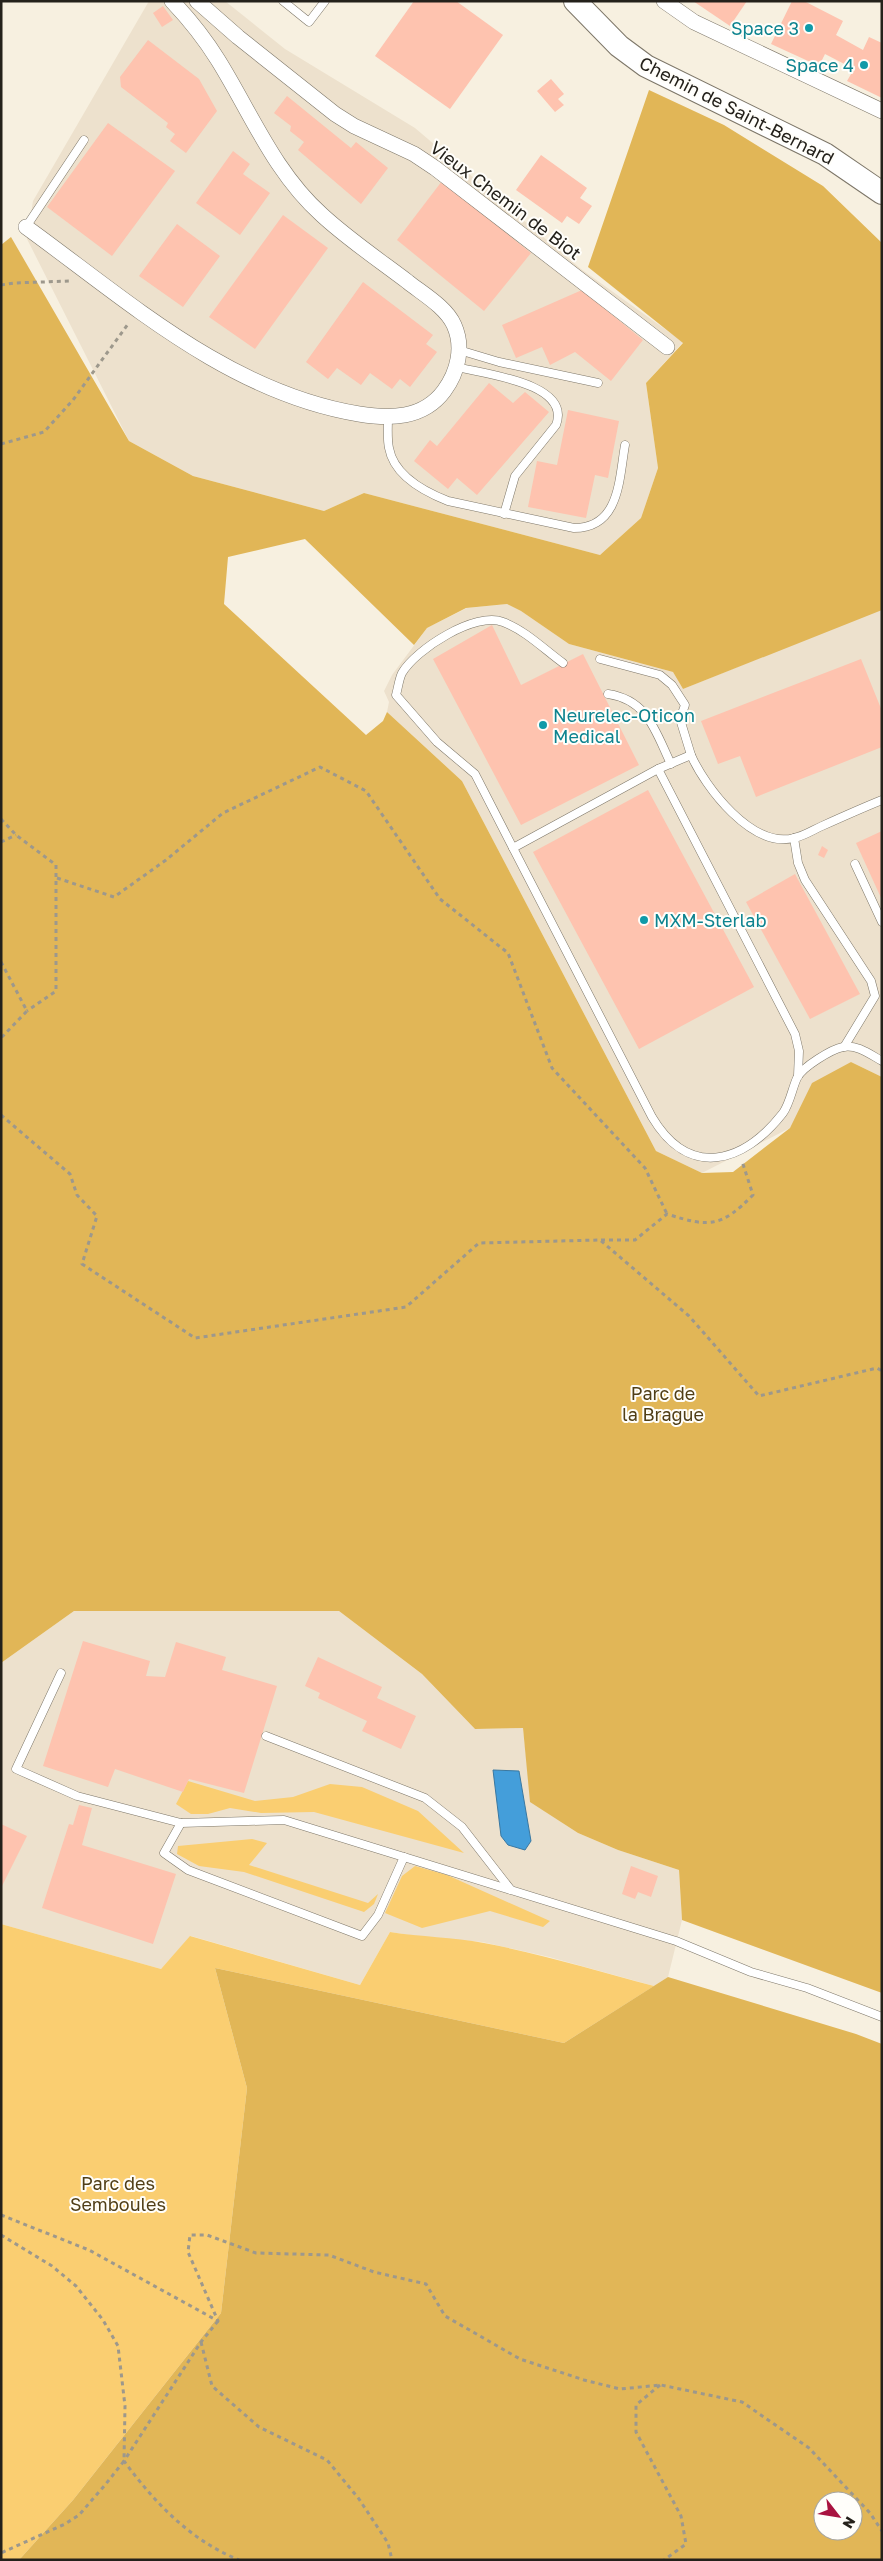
<svg xmlns="http://www.w3.org/2000/svg" width="883" height="2561" viewBox="0 0 883 2561" font-family="'Golos Text',sans-serif">
  <rect width="100%" height="100%" fill="#f7f0e0"/>
  <g fill="#ede1cd">
    <path d="M149,1H225L285,49L415,128L581,269L683,342L646,383L658,468L641,518L600,555L364,493L324,511L193,476L129,441L27,239L33,201Z"/>
    <path d="M507,604L521,611L569,644L673,672L683,689L881,609L882,1077L851,1062L790,1128L702,1173L656,1151L462,781L387,712L389,702L384,691L392,675L427,628L467,608Z"/>
    <path d="M74,1611H339L422,1674L475,1729L523,1728L531,1802L578,1833L618,1850L679,1870L682,1920L668,1977L654,1986L549,1957L482,1942L422,1937L390,1932L360,1985L191,1936L161,1969L1,1924V1663Z"/>
  </g>
  <g fill="#face71">
    <path d="M188,1781L255,1801L293,1797L330,1784L362,1787L418,1811L464,1853L314,1812L261,1813L230,1808L208,1814H191L176,1804Z"/>
    <path d="M252,1839L267,1843L249,1865L368,1903L378,1894L374,1904L364,1912L244,1872L199,1866L177,1854L178,1846Z"/>
    <path d="M415,1866L447,1875L550,1921L543,1927L490,1911L422,1928L385,1913L402,1876Z"/>
    <path d="M1,1924L161,1969L190,1936L360,1985L390,1932C421,1937 453,1937 484,1943C542,1954 598,1971 654,1986L564,2043L215,1968L247,2088L221,2313L73,2500L19,2560H1Z"/>
  </g>
  <g fill="#e1b657" fill-rule="evenodd">
    <path d="M649,90L724,125L823,186L882,243V610L683,689L673,672L569,644L521,611L507,604L466,608L427,628L414,645L305,539L228,557L224,604L366,735L383,721L387,712L462,781L656,1151L702,1173L733,1172L790,1128L812,1083L851,1062L882,1077V1993L682,1920L679,1870L618,1850L578,1833L530,1802L523,1728L475,1729L422,1674L339,1611H74L1,1663V245L11,237L129,441L193,476L324,511L364,493L600,555L641,518L658,468L646,383L683,343L588,267Z"/>
    <path d="M215,1968L564,2043L668,1977L856,2034L882,2044V2560H19L73,2500L221,2313L247,2088ZM823,2501H853V2531H823Z"/>
  </g>
  <path fill="#449eda" stroke="#3a78a1" d="M493,1770L519,1771L531,1841L525,1850L508,1845L501,1836Z"/>
  <g fill="#fec3af">
    <path d="M414,1H456L503,35L450,109L375,56Z"/>
    <path d="M693,1H747L730,26Z"/>
    <path d="M792,1H804L843,21L836,35L863,50L869,37L882,43V98L847,81L854,69L825,54L819,66L771,44Z"/>
    <path d="M163,6L173,20L162,27L153,13Z"/>
    <path d="M148,40L199,79L217,111L186,153L170,141L175,134L166,127L168,123L121,87L120,77Z"/>
    <path d="M551,79L564,94L558,99L564,105L555,112L537,91Z"/>
    <path d="M287,96L351,148L356,142L388,168L361,204L298,150L304,142L290,131L291,126L274,113Z"/>
    <path d="M108,123L175,171L112,256L47,207Z"/>
    <path d="M233,151L250,164L243,174L270,193L240,235L196,203Z"/>
    <path d="M541,155L587,188L580,198L592,206L579,224L567,216L562,223L516,190Z"/>
    <path d="M442,181L531,253L484,311L397,240Z"/>
    <path d="M283,215L328,248L255,349L209,317Z"/>
    <path d="M177,224L220,256L183,307L139,276Z"/>
    <path d="M363,282L433,335L426,344L437,352L410,387L400,379L392,389L370,373L361,385L337,368L328,379L306,362Z"/>
    <path d="M582,290L643,340L611,381L575,352L550,365L542,347L516,358L502,325Z"/>
    <path d="M489,383L513,403L525,392L549,412L477,495L457,478L448,489L414,461L430,440L437,446Z"/>
    <path d="M568,410L619,421L608,478L595,475L586,518L528,507L537,461L557,465Z"/>
    <path d="M492,625L521,685L583,654L639,765L521,825L433,659Z"/>
    <path d="M861,659L882,711V747L756,797L740,756L718,764L701,721Z"/>
    <path d="M648,790L754,987L639,1049L533,852Z"/>
    <path d="M882,831V900L856,843Z"/>
    <path d="M822,846L828,850L824,858L818,855Z"/>
    <path d="M795,874L860,994L810,1019L746,902Z"/>
    <path d="M83,1641L150,1661L146,1676L165,1677L176,1642L226,1657L222,1670L277,1686L244,1793L189,1779L183,1792L115,1769L108,1787L43,1766Z"/>
    <path d="M318,1657L382,1687L377,1698L416,1716L401,1749L362,1731L367,1721L318,1698L320,1693L305,1686Z"/>
    <path d="M79,1805L92,1808L82,1845L176,1874L153,1944L42,1908L69,1824L73,1825Z"/>
    <path d="M1,1824L27,1836L1,1888Z"/>
    <path d="M631,1866L658,1876L651,1897L638,1892L635,1899L622,1894Z"/>
  </g>
  <g fill="none" stroke-linecap="round" stroke-linejoin="round">
    <g stroke="#7d7668" stroke-width="9">
      <g id="lane">
        <path d="M283,1L309,22L325,1"/>
        <path d="M26,227L84,140"/>
        <path d="M459,350L499,362L598,383"/>
        <path d="M457,367C484,374 572,383 556,425L515,476L504,514"/>
        <path d="M388,417C388,427 387,439 389,448C394,476 425,492 448,501L574,528C620,528 619,479 625,445"/>
        <path d="M600,659L660,675L672,685L685,705L680,719L691,755"/>
        <path d="M563,663C545,650 525,630 503,622C476,611 416,649 402,673C399,679 398,688 396,695L437,742L475,774L513,848L658,769L691,755C705,787 752,849 794,838C804,836 813,830 822,826C842,817 862,808 882,800"/>
        <path d="M608,694C648,700 655,731 671,764"/>
        <path d="M658,769L795,1034L799,1051L798,1076"/>
        <path d="M794,838L798,863L805,880L871,981L875,996L844,1047"/>
        <path d="M513,848L652,1117C689,1179 743,1164 783,1113C790,1103 792,1089 797,1078C802,1067 832,1049 843,1047C857,1044 871,1055 882,1061"/>
        <path d="M855,864L882,922"/>
        <path d="M61,1673L16,1769L77,1796L181,1823L284,1820L676,1941L751,1972L807,1988L882,2017"/>
        <path d="M266,1736L425,1798L462,1827L511,1890"/>
        <path d="M181,1823L164,1853L188,1870L362,1936L378,1915L404,1857"/>
      </g>
    </g>
    <g stroke="#7d7668" stroke-width="16">
      <g id="street">
        <path d="M197,1L238,37L335,114L354,126L414,154L435,168L667,347"/>
        <path d="M664,1L694,22L882,111"/>
        <path d="M26,227C128,301 230,393 359,414C390,419 423,419 444,391C458,372 464,347 454,325C446,307 423,294 408,282C379,260 348,239 322,215C274,172 251,113 218,60C205,39 189,19 172,1"/>
      </g>
    </g>
    <g stroke="#7d7668" stroke-width="24">
      <path id="secondary" d="M575,1L619,46L646,66L825,154L882,193"/>
    </g>
    <g stroke="#9d988c" stroke-width="3" stroke-dasharray="4 4" stroke-linecap="butt">
      <path d="M1,285L14,283L70,281"/>
      <path d="M1,444L44,432L73,400L128,324"/>
      <path d="M1,819L16,835L56,865V991L27,1011"/>
      <path d="M1,842L16,835"/>
      <path d="M57,878L114,897L166,860L223,813L320,767L366,791L440,899L508,953L552,1068L645,1168L667,1214"/>
      <path d="M1,962L27,1011L1,1038"/>
      <path d="M1,1115L70,1174L77,1195L97,1216L82,1264L195,1338L406,1307L479,1243L600,1240L689,1316L759,1396L877,1368L882,1371"/>
      <path d="M601,1240H635L667,1214C710,1228 721,1227 753,1195L742,1161"/>
      <path d="M1,2215L89,2250L218,2321L188,2252L190,2235H207L256,2253L329,2255L374,2272L426,2284L445,2316L520,2359L584,2380L620,2389L661,2385L742,2402L809,2448L870,2513L882,2531"/>
      <path d="M1,2235L52,2266L76,2286L103,2320L118,2346L125,2406L124,2461L105,2485L79,2515L65,2524L1,2553"/>
      <path d="M218,2321L201,2342L124,2461C155,2503 190,2540 239,2560"/>
      <path d="M201,2342L212,2386L259,2427L327,2460L359,2499L388,2543L392,2560"/>
      <path d="M660,2385L636,2405V2432L681,2516L686,2544L664,2560"/>
    </g>
    <use href="#lane" stroke="#fff" stroke-width="8"/>
    <use href="#street" stroke="#fff" stroke-width="15"/>
    <use href="#secondary" stroke="#fff" stroke-width="22"/>
  </g>
  <g fill="#0f9aa8" stroke="#fffefa" stroke-width="2">
    <circle cx="809" cy="28" r="5"/>
    <circle cx="864" cy="65" r="5"/>
    <circle cx="543" cy="725" r="5"/>
    <circle cx="644" cy="920" r="5"/>
  </g>
  <g text-anchor="middle" dominant-baseline="central" stroke-width="4" stroke-linejoin="round" paint-order="stroke">
    <g font-size="18" fill="#0d838f" stroke="#fffefa" text-anchor="end">
      <text x="799" y="28">Space 3</text>
      <text x="854" y="65">Space 4</text>
      <text x="553" y="715" text-anchor="start">Neurelec-Oticon<tspan x="553" dy="21">Medical</tspan></text>
      <text x="654" y="920" text-anchor="start">MXM-Sterlab</text>
    </g>
    <g font-size="18" fill="#24211b" stroke="#fffefa">
      <text transform="translate(737 110) rotate(27)">Chemin de Saint-Bernard</text>
      <text transform="translate(506 200) rotate(37)">Vieux Chemin de Biot</text>
    </g>
    <g font-size="18" fill="#503e16" stroke="#fffefa">
      <text x="663" y="1393">Parc de<tspan x="663" dy="21">la Brague</tspan></text>
      <text x="118" y="2183">Parc des<tspan x="118" dy="21">Semboules</tspan></text>
    </g>
  </g>
  <rect width="883" height="2561" fill="none" stroke="#24211b" stroke-width="5"/>
  <g transform="translate(838 2516) rotate(121)"><circle r="24" fill="#fffefa" stroke="#a7a6a1"/>
  <path d="M0-4L9 19L0 12L-9 19Z" fill="#a91340"/>
  <text y="-8" font-size="14" font-weight="bold" text-anchor="middle" fill="#24211b">N</text>
  </g>
</svg>
